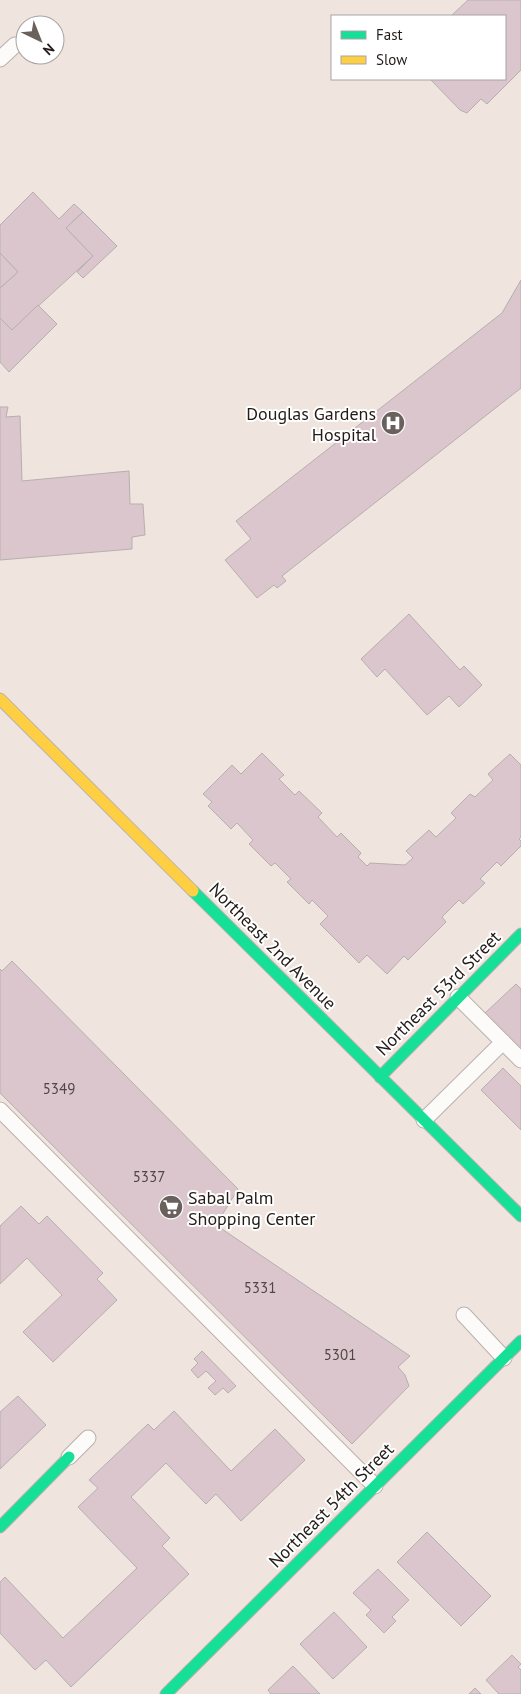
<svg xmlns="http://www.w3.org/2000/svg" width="521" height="1694" viewBox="0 0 521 1694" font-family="'PT Sans',sans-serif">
  <rect width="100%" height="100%" fill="#efe4de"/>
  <g fill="#dcc6ce" stroke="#b6afae">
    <path d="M468,0H521V70L487,104L481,99L467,113L460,110L430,79H505V16H451Z"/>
    <path d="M33,192L59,219L74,204L83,212L66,228L93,256L12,330L0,318V288L18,272L0,253V225Z"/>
    <path d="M83,212L117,246L83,278L77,272L93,256L66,228Z"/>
    <path d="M0,253L18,272L0,288Z"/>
    <path d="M521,280V388L282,576L286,581L277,588L274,585L257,598L225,560L251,539L236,521L502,313Z"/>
    <path d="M38,305L57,324L9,372L0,362V318L12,330Z"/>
    <path d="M0,407H8L6,417L20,416L22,481L129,471L130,504H143L145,535L132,537V549L0,560Z"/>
    <path d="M409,614L460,670L464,666L482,685L459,707L449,696L427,715L385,669L377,677L361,659Z"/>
    <path d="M262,753L284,775L279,779L295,795L299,791L322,813L318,817L337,837L341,833L361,853L358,857L367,866L370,863L405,865L413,858L406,851L429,830L436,837L456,818L451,813L470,794L475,797L493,780L488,774L510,754L521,765V837L519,839L521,841V846L501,866L497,862L480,879L485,883L463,904L459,900L442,917L446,922L408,960L404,956L387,974L367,955L359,963L320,924L328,916L312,900L309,904L287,882L291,879L275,863L271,866L249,844L253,840L237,823L231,829L208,806L212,802L203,794L232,765L241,774Z"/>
    <path d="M12,961L238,1189L216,1225L410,1356L398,1367L405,1375L409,1386L352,1444L0,1093V969L2,971Z"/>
    <path d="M516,984L521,989V1051L483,1015Z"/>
    <path d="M503,1068L521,1086V1130L481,1090Z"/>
    <path d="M21,1206L39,1224L47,1216L103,1273L97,1279L117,1300L53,1362L23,1332L62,1295L27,1258L0,1284V1226Z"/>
    <path d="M202,1351L236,1386L228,1393L223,1388L215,1395L208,1388L216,1381L206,1371L198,1378L191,1370L198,1363L194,1359Z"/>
    <path d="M18,1396L46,1425L0,1469V1412Z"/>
    <path d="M174,1411L231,1471L275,1429L305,1460L241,1521L216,1494L206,1504L166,1463L131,1497L170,1538L162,1546L189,1574L71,1687L46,1660L35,1670L0,1633V1582L5,1577L63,1638L137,1568L78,1507L98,1488L89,1480L148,1424L154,1430Z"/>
    <path d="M427,1532L491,1596L461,1626L397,1562Z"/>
    <path d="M378,1569L409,1600L392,1617L396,1621L384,1633L366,1615L371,1610L353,1593Z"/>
    <path d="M334,1612L367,1647L333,1679L300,1644Z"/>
    <path d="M512,1655L521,1664L518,1667L521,1670V1694H499L486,1680Z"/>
    <path d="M293,1666L320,1694H271L268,1690Z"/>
    <path d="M475,1688L481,1694H469Z"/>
  </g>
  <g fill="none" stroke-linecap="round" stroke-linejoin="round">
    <g stroke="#bab1ad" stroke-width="17">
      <g id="lane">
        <path d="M0,59L15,45"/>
        <path d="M458,997L521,1060"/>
        <path d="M0,1110L375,1486"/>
        <path d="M424,1120L503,1042"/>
        <path d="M464,1315L504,1358"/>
        <path d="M69,1457L88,1438"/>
      </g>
    </g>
    <g stroke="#bab1ad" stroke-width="13">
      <g id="fast">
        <path d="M193,891L521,1216"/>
        <path d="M380,1077L521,934"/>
        <path d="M0,1527L69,1457"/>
        <path d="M166,1694L521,1341"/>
      </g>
    </g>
    <g stroke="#bab1ad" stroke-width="13">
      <path id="slow" d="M0,699L193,891"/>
    </g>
    <use href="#lane" stroke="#fdfbfa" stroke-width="15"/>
    <use href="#fast" stroke="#16e098" stroke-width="11"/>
    <use href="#slow" stroke="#ffcf43" stroke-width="11"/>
  </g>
  <defs>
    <g id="hospital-disc" transform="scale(1.25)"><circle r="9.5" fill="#6a615d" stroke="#fff"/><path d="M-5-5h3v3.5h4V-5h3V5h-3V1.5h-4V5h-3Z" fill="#fff"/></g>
    <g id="supermarket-disc" transform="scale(1.25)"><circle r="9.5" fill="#6a615d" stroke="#fff"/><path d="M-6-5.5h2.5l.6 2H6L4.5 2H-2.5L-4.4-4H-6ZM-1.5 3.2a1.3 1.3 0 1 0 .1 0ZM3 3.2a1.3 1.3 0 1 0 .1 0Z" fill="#fff"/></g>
  </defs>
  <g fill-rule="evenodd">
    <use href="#hospital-disc" x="393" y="423"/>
    <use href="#supermarket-disc" x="171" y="1207"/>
  </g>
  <g text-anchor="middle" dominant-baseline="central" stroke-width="4" stroke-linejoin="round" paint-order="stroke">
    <g font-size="15" fill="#504646">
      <text x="59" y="1088">5349</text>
      <text x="149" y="1176">5337</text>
      <text x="260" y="1287">5331</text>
      <text x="340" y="1354">5301</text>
    </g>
    <g font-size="18" fill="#221b18" stroke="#fff" text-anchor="end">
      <text x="376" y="413">Douglas Gardens<tspan x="376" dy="21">Hospital</tspan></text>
      <text x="188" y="1197" text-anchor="start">Sabal Palm<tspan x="188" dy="21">Shopping Center</tspan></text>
    </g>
    <g font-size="18" fill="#221b18" stroke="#fff">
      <text transform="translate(273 946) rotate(45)">Northeast 2nd Avenue</text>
      <text transform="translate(438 993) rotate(-45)">Northeast 53rd Street</text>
      <text transform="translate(331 1505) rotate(-45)">Northeast 54th Street</text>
    </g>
  </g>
  <rect x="331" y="15" width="175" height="65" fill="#ffffff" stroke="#a7a4a3"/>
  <rect x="341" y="31" width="25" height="8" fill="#16e098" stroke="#a7a4a3"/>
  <text x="376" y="40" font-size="15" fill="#221b18">Fast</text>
  <rect x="341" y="56" width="25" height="8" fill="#ffcf43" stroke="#a7a4a3"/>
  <text x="376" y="65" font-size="15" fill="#221b18">Slow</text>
  <g transform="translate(40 40) rotate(137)"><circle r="24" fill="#ffffff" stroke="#a7a4a3"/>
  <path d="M0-4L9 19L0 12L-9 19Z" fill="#6a615d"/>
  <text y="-8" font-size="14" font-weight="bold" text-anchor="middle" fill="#221b18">N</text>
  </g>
</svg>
